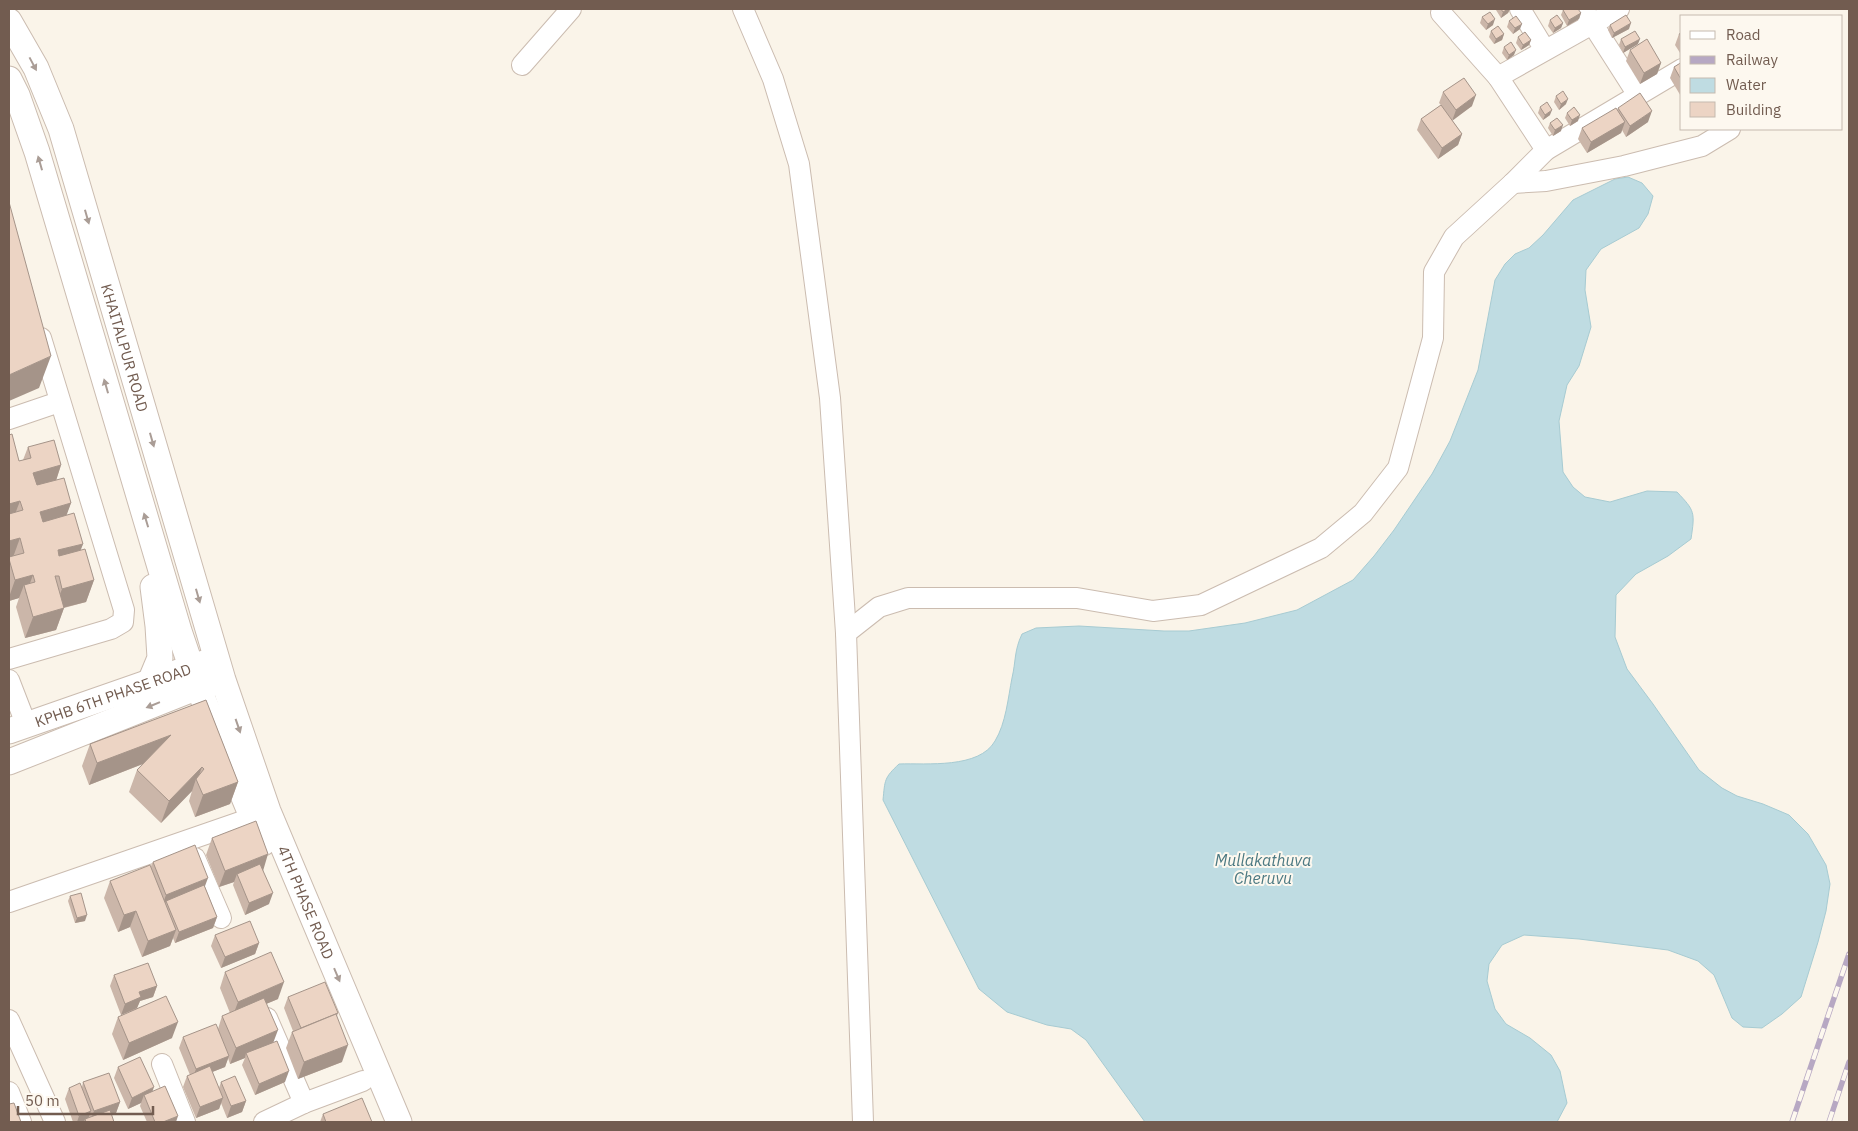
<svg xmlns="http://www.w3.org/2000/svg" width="1858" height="1131" viewBox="0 0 1858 1131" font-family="'IBM Plex Sans',sans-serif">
  <rect width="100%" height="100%" fill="#faf4e9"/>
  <path fill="#bfdce2" stroke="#a7cbd2" d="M1628,177L1642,183L1653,196L1648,214L1639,228L1601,249L1586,270L1585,290L1591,327L1579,366L1567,385L1559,421L1563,472L1573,487L1585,497L1610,502L1647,491L1677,492C1695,511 1695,512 1691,539L1668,556L1636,574L1616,595L1615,637L1627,669L1653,704L1699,770L1722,788L1737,796L1763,804L1789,815L1808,834L1826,865L1830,884L1826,911L1818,942L1801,997L1782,1014L1762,1028L1743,1027L1732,1018L1714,975L1698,961L1668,950L1579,939L1524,935L1502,945L1489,964L1487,981L1495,1009L1506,1024L1530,1038L1551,1055L1560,1071L1567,1103L1557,1122H1145L1086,1040L1071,1029L1047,1025L1007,1012L979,989L883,800C885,780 884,778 899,764C927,763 979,769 995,741C1006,723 1008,698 1012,678C1016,661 1014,651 1022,634L1036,628L1079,626L1164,631H1189L1245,623L1297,610L1353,580L1374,556L1394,530L1432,474L1450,441L1478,370L1495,280L1505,264L1515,254L1529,248L1543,235L1573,200L1615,179Z"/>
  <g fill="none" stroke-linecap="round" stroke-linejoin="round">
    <g stroke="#cbbcb0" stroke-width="22">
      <g id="minor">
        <path d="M743,9L773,79L799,164L830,398L846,633L863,1122"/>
        <path d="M1520,9L1545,50"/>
        <path d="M1583,9L1638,95"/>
        <path d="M1441,13L1498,77"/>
        <path d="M522,65L571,9"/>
        <path d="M1546,150L1498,77L1619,9"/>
        <path d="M1513,183L1546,181L1624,166L1702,146L1730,129"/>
        <path d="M9,419L59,402"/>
        <path d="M846,633L879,607L908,598H1077L1153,611L1201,605L1321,548L1363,513L1398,468L1433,338L1434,272L1454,237L1513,183L1546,150L1682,69"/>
        <path d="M9,659L111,629L123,622L124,610L41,338"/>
        <path d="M9,680L26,724"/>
        <path d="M195,858L221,918"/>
        <path d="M9,902L252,818"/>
        <path d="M267,1018L304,1103"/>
        <path d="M9,1020L55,1122"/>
        <path d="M162,1064L185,1122"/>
        <path d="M9,1092L21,1122"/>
        <path d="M264,1122L304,1103L363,1081"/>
      </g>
    </g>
    <g stroke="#cbbcb0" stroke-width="27">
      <g id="tertiary">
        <path id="s1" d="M9,21L36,68L61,129L223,680L268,811L399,1122"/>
        <path d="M9,79L17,95L37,152L179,631L198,687L263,843"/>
        <path d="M150,682L160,658L158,626L153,587"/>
        <path id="s2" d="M9,731L207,662"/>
        <path d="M9,762L198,687L213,683"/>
      </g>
    </g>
    <use href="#minor" stroke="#fff" stroke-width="20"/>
    <use href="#tertiary" stroke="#fff" stroke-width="25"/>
    <g stroke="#b7a8c3" stroke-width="5.5">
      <g id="rail">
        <path d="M1792,1122L1849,954"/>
        <path d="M1829,1122L1849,1062"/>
      </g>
    </g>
    <use href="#rail" stroke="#fdf8ef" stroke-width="4" stroke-dasharray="11" stroke-linecap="butt"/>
  </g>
  <g fill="#cbb6a9">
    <path d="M1496,9H1510L1508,13L1501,18L1496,10Z"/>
    <path d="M1563,10L1581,13L1579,19L1567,26L1561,15Z"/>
    <path d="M1482,17L1493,25L1486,30L1480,23Z"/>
    <path d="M1550,20L1563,23L1561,28L1553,33L1548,26Z"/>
    <path d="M1509,21L1520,29L1513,34L1507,27Z"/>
    <path d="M1610,25L1629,29L1612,38L1608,30Z"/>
    <path d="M1491,31L1504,34L1502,40L1494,44L1489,37Z"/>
    <path d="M1682,32V56L1675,45L1679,34Z"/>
    <path d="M1518,37L1531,40L1529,45L1521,50L1516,43Z"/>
    <path d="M1621,39L1638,44L1623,53L1619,45Z"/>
    <path d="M1504,47L1514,55L1507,60L1502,53Z"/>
    <path d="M1630,50L1661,63L1657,74L1640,84L1626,61Z"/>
    <path d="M1682,62V98L1670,78L1674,67Z"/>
    <path d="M1443,92L1472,106L1452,120L1462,134L1458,145L1438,159L1417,130L1421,119L1441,105L1439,103Z"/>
    <path d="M1556,96L1566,104L1559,110L1554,102Z"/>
    <path d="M1540,107L1550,115L1543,120L1538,113Z"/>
    <path d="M1618,108L1648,122L1626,137L1622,130L1621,133L1587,153L1578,139L1582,128L1617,110Z"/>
    <path d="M1567,113L1578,121L1570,126L1565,118Z"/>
    <path d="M1550,123L1561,131L1553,136L1548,128Z"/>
    <path d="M9,435L19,461L23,460L28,447L61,465L56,480L71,503L66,515L83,544L80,550L94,580L86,602L64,608L56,630L25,638L16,607L19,598L9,601Z"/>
    <path d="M206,700L238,782L230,804L195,817L189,801L192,791L161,823L129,792L137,770L143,764L89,785L82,766L90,744Z"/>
    <path d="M212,838L263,870L269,904L245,915L233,885L234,882L219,887L206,855Z"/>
    <path d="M153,862L205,887L217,917L213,928L175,943L173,938L170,946L142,957L130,927L118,932L104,898L110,881L150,868Z"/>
    <path d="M70,896L85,921L75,923L68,901Z"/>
    <path d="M215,935L259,943L255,954L221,968L211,946Z"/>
    <path d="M225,972L278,999L266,1004L273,1042L285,1082L255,1095L242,1065L245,1058L230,1064L228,1058L225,1067L212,1072L219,1088L221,1082L246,1101L242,1112L227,1118L221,1103L219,1109L196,1118L183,1087L187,1076L190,1075L179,1048L183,1037L218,1029L222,1016L230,1013L220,988Z"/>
    <path d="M114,975L157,986L153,997L140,1001L137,1008L172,1038L123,1060L112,1034L118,1017L137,1009L121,1015L110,986Z"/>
    <path d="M288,997L338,1013L337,1016L342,1062L298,1079L286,1048L292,1032L293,1031L284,1008Z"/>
    <path d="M118,1067L153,1091L176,1122H147L140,1106L141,1103L128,1109L114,1078Z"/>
    <path d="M83,1082L120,1102L116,1113L111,1114L114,1122H73L65,1099L69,1088L82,1087Z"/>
    <path d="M323,1114L372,1122H320Z"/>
  </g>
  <g fill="#a59489">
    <path d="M1508,9H1510L1508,13L1501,18L1503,12Z"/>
    <path d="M1581,13L1579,19L1567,26L1569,20Z"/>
    <path d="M1495,19L1493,25L1486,30L1488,24Z"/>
    <path d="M1563,23L1561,28L1553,33L1555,28Z"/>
    <path d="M1631,23L1629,29L1612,38L1614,33Z"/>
    <path d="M1522,24L1520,29L1513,34L1515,28Z"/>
    <path d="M1504,34L1502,40L1494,44L1496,39Z"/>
    <path d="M1640,39L1638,44L1623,53L1625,47Z"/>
    <path d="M1531,40L1529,45L1521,50L1523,45Z"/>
    <path d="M1516,50L1514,55L1507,60L1509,55Z"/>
    <path d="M1661,63L1657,74L1640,84L1644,73Z"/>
    <path d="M1476,95L1472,106L1452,121L1456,110Z"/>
    <path d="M1568,99L1566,104L1559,110L1561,104Z"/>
    <path d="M1552,110L1550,115L1543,120L1545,115Z"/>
    <path d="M1652,111L1648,122L1626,137L1630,126Z"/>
    <path d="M1580,115L1578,121L1570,126L1572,120Z"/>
    <path d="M1625,122L1621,133L1587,153L1591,142Z"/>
    <path d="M1563,125L1561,131L1553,136L1555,130Z"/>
    <path d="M1462,134L1458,145L1438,159L1442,148Z"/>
    <path d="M51,356L39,388L9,401V375Z"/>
    <path d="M61,465L54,487L25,495L33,473Z"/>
    <path d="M20,501L12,522L9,523V504Z"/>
    <path d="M71,503L63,525L32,533L40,512Z"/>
    <path d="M20,538L12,560L9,559V541Z"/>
    <path d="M83,544L75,565L50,572L58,550Z"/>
    <path d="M33,575L26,594L24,585L19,598L9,601V597L15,580Z"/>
    <path d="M94,580L86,602L54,610L62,589Z"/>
    <path d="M64,608L56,630L25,638L33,617Z"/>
    <path d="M171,735L163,756L89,785L97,763Z"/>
    <path d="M202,767L197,781L196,779L192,791L161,823L169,801Z"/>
    <path d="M238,782L230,804L195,817L203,795Z"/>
    <path d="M268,854L263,871L237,874L234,882L219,887L225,871Z"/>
    <path d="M208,878L202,894L166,901L163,910L160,911L166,895Z"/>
    <path d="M273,893L269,904L245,915L249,903Z"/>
    <path d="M136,911L130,927L118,932L124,915Z"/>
    <path d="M87,915L85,921L75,923L77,918Z"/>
    <path d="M217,917L213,928L175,943L179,932Z"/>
    <path d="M176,930L170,946L142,957L148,941Z"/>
    <path d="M259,943L255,954L221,968L225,957Z"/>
    <path d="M284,982L278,999L232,1018L238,1002Z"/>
    <path d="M157,986L153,997L140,1001L137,1008L121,1015L125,1004L139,992Z"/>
    <path d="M178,1022L172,1038L123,1060L129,1043Z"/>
    <path d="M278,1030L272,1046L246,1053L245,1058L230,1064L236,1048Z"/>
    <path d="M348,1045L342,1062L298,1079L304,1062Z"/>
    <path d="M229,1056L225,1067L192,1080L196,1069Z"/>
    <path d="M289,1071L285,1082L255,1095L259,1084Z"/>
    <path d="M154,1087L150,1098L144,1095L141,1103L128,1109L132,1098Z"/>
    <path d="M223,1098L219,1109L196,1118L200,1107Z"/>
    <path d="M246,1101L242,1112L227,1118L231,1106Z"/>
    <path d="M120,1102L116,1113L90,1122L94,1111Z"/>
    <path d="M91,1111L87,1122L85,1119L84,1122H77L79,1116Z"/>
    <path d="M178,1116L176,1122H163Z"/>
  </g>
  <g fill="#ecd4c4" stroke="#a59489">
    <path d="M1501,9H1508L1503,12Z"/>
    <path d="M1565,9H1578L1581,13L1569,20L1563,10Z"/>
    <path d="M1490,12L1495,19L1488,24L1482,17Z"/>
    <path d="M1557,15L1563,23L1555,28L1550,20Z"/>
    <path d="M1626,15L1631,23L1614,33L1610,25Z"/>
    <path d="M1516,16L1522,24L1515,28L1509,21Z"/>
    <path d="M1498,26L1504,34L1496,39L1491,31Z"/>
    <path d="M1635,31L1640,39L1625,47L1621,39Z"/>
    <path d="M1525,32L1531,40L1523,45L1518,37Z"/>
    <path d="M1682,32V38L1679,34Z"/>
    <path d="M1647,39L1661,63L1644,73L1630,50Z"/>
    <path d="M1511,42L1516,50L1509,55L1504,47Z"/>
    <path d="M1682,62V81L1674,67Z"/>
    <path d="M1464,78L1476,95L1456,110L1443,92Z"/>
    <path d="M1563,91L1568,99L1561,104L1556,96Z"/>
    <path d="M1640,93L1652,111L1630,126L1618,108Z"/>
    <path d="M1547,102L1552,110L1545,115L1540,107Z"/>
    <path d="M1441,105L1462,134L1442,148L1421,119Z"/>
    <path d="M1574,107L1580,115L1572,120L1567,113Z"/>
    <path d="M1616,108L1625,122L1591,142L1582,128Z"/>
    <path d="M1557,118L1563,125L1555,130L1550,123Z"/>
    <path d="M9,202L51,356L9,375Z"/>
    <path d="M12,434L19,461L31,458L28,447L54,440L61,465L33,473L37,485L64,478L71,503L40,512L43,522L74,513L83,544L58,550L59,556L85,549L94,580L62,589L59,576H55L64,608L33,617L24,585L35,582L33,575L15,580L9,559V557L24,553L20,538L9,541V514L23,510L20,501L9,504V435Z"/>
    <path d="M206,700L238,782L203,795L196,779L204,769L202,767L169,801L137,770L171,735L97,763L90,744Z"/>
    <path d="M256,821L268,854L225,871L212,838Z"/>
    <path d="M195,845L208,878L166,895L153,862Z"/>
    <path d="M260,864L273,893L249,903L237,874Z"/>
    <path d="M150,865L176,930L148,941L136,911L124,915L110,881Z"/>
    <path d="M204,885L217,917L179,932L166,901Z"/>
    <path d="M81,893L87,915L77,918L70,896Z"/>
    <path d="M250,921L259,943L225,957L215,935Z"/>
    <path d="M271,952L284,982L238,1002L225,972Z"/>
    <path d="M148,963L157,986L139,992L141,997L125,1004L114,975Z"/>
    <path d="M325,982L338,1013L301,1028L288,997Z"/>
    <path d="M166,996L178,1022L129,1043L118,1017Z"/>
    <path d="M264,998L278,1030L236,1048L222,1016Z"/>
    <path d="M336,1014L348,1045L304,1062L292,1032Z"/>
    <path d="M216,1024L229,1056L196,1069L183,1037Z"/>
    <path d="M277,1041L289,1071L259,1084L246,1053Z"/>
    <path d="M140,1057L154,1087L132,1098L118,1067Z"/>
    <path d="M210,1066L223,1098L200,1107L187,1076Z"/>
    <path d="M109,1073L120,1102L94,1111L83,1082Z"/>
    <path d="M235,1076L246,1101L231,1106L221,1082Z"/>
    <path d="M80,1083L91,1111L79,1116L69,1088Z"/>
    <path d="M165,1086L178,1116L163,1122H155L144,1095Z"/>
    <path d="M362,1098L372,1122H326L323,1114Z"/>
    <path d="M14,1103L21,1122H9V1104Z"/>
    <path d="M110,1110L114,1122H86L85,1119Z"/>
  </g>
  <defs><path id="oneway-solid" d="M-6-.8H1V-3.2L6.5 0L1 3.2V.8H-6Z" transform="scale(1.25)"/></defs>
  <g fill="#aa9d96">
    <use href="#oneway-solid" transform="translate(33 64) rotate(62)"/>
    <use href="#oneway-solid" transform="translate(40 163) rotate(-106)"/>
    <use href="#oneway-solid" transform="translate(87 217) rotate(74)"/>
    <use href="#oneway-solid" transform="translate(106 386) rotate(-106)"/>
    <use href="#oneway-solid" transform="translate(152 440) rotate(74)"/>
    <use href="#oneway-solid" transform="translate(146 520) rotate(-107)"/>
    <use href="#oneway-solid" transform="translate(198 596) rotate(74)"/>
    <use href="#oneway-solid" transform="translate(153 705) rotate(158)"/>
    <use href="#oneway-solid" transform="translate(238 726) rotate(71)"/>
    <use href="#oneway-solid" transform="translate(337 975) rotate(67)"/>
  </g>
  <g text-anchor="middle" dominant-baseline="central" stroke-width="4" stroke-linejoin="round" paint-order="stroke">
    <g font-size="15" fill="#725c50" stroke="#fdf8ef">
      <text stroke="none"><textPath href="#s1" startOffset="348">KHAITALPUR ROAD</textPath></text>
      <text stroke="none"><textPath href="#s2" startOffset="110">KPHB 6TH PHASE ROAD</textPath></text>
      <text stroke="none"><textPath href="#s1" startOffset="932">4TH PHASE ROAD</textPath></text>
    </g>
    <g font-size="16" font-style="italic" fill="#4c7982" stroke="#fdf8ef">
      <text x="1263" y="860">Mullakathuva<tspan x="1263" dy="18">Cheruvu</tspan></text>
    </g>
  </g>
  <rect width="1858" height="1131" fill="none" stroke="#725c50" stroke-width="20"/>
  <rect x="1680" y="15" width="162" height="115" fill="#fdf8ef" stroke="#c5baaf"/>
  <rect x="1690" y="31" width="25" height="8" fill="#ffffff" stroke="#c5baaf"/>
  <text x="1726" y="40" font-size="15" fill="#725c50">Road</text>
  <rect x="1690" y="56" width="25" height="8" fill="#b7a8c3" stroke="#c5baaf"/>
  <text x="1726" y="65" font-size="15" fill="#725c50">Railway</text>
  <rect x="1690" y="78" width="25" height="15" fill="#bfdce2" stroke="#c5baaf"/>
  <text x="1726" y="90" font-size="15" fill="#725c50">Water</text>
  <rect x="1690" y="102" width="25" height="15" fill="#ecd4c4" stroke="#c5baaf"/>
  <text x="1726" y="115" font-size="15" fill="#725c50">Building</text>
  <path d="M18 1106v8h135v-8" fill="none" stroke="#725c50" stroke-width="2.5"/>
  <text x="25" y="1106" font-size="15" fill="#725c50" stroke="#fdf8ef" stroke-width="4" paint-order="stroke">50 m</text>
</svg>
